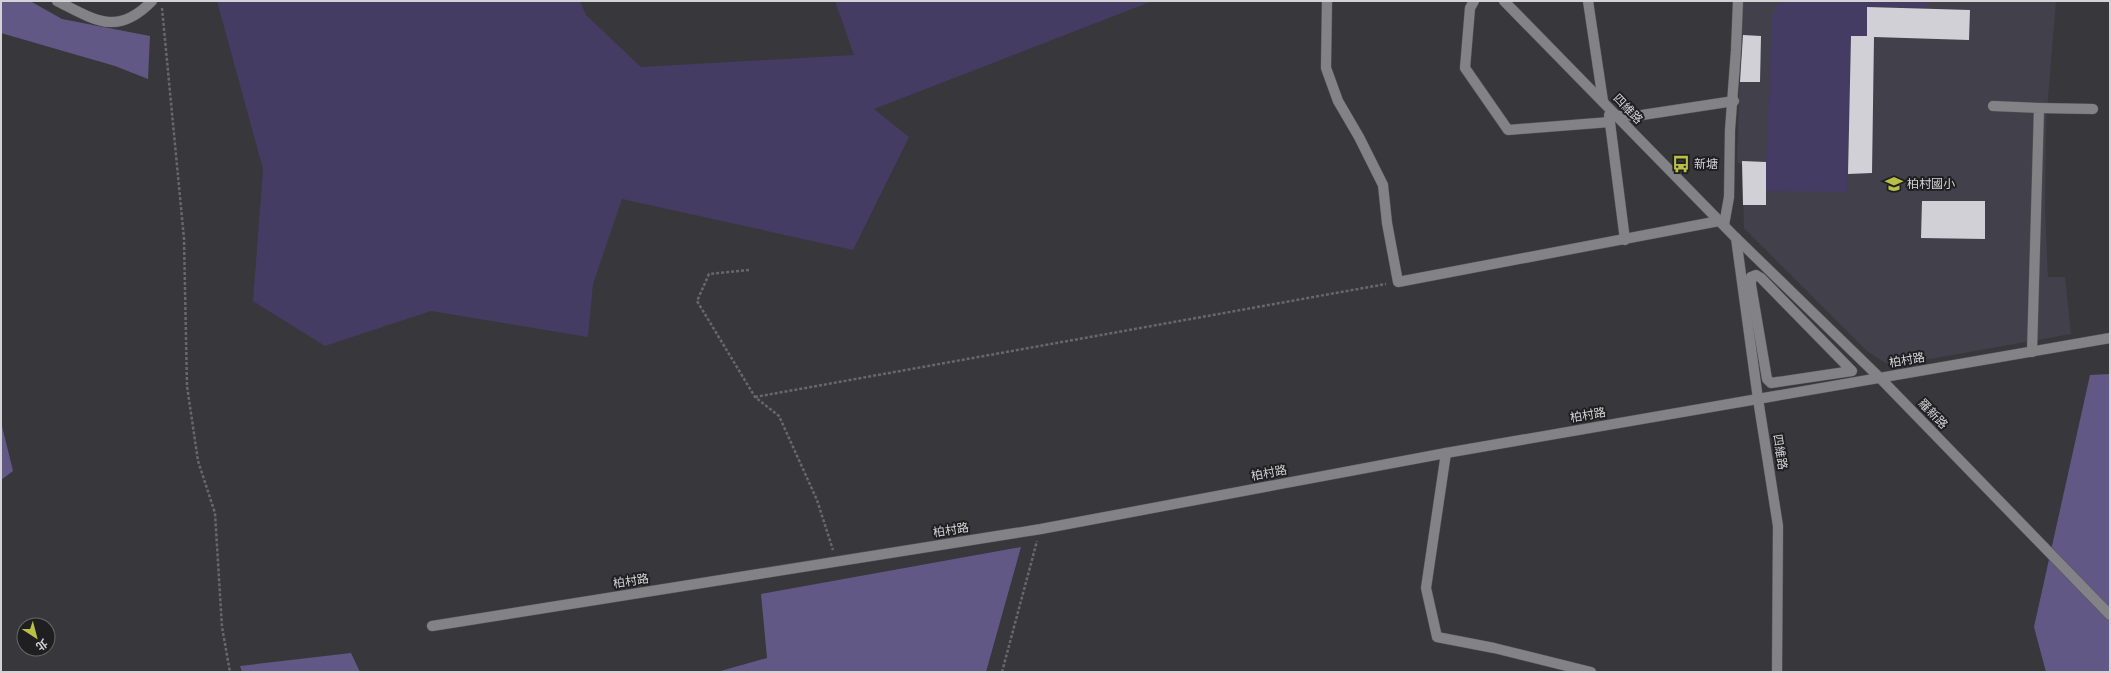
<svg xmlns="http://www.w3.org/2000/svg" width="2111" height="673" viewBox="0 0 2111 673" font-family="Raleway,'Noto Sans TC',sans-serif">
  <rect width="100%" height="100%" fill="#38373b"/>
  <path fill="#42404a" d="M1742,1H2056L2046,122L2045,209L2048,277H2065L2071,334L1896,365L1884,362L1867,351L1744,228L1742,164L1737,163Z"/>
  <g fill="#443c63">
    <path d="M217,1H580L586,15L641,67L854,55L835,1L1150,2L874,109L909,137L853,250L622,199L593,284L588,337L431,311L325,346L253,301L263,169Z"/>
    <path d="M1780,1H1929L1928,8L1868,7L1867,36H1851L1847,192L1765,191L1772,14H1775V5L1779,4Z"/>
  </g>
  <g fill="#615886">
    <path d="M1,1H30L62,19L150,36L148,79L115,66L1,33Z"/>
    <path d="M2110,374V672H2046L2034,627L2090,375Z"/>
    <path d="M1,422L13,471L1,480Z"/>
    <path d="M1021,547L986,672H717L767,658L761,594Z"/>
    <path d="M351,653L360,672H242L240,666Z"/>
  </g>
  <g fill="#d1d0d6">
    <path d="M1867,7L1970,10L1969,40L1874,37L1872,173L1848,174L1851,36H1867Z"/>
    <path d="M1743,35L1761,36L1760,82H1740Z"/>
    <path d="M1742,161L1766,162V205H1743Z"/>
    <path d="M1922,201H1985V239L1921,238Z"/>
  </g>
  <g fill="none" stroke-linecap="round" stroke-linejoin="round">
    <g stroke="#555458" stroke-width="11">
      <g id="minor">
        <path d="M57,1C95,20 117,37 152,1"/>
        <path d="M1327,1L1326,68L1338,101L1359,137L1383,185L1387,223L1398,282L1719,221"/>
        <path d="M1474,1L1470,8L1465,68L1508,130L1610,122"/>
        <path d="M1504,1L1733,235L1879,377L2110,615"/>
        <path d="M1588,1L1603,101"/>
        <path d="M1993,106L2039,108L2032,352"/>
        <path d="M2039,108L2093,109"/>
        <path d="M1609,115L1625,240"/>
        <path d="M1616,116L1642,115L1734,101"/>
        <path d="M1724,225L1729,197L1730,130L1736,50L1738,1"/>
        <path d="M1736,238L1758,399L1778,526L1777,672"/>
        <path d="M1756,275L1761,278L1852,371L1771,383L1767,379L1751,285V277Z"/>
        <path d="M1446,453L1426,588L1437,637L1494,648L1591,672"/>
        <path d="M432,626L1041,529L1446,453L2110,338"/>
      </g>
    </g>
    <g stroke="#68676b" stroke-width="2.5" stroke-dasharray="3 2" stroke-linecap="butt">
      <path d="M162,8L184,239L187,386L198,461L215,513L222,627L230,672"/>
      <path d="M749,270L709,274L697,301L755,397L779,416L817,500L833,550"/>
      <path d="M755,397L1386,284"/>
      <path d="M1002,672L1037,541"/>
    </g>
    <use href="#minor" stroke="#838287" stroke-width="10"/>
  </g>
  <defs>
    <g id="bus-bare" transform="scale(1.38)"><path d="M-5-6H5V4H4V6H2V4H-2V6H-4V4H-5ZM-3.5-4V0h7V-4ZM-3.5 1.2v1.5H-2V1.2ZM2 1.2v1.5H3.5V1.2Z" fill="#b9c046" stroke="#1f1f21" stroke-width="2.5" paint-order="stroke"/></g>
    <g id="school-bare" transform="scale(1.38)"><path d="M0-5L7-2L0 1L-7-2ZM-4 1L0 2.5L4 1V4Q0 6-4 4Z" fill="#b9c046" stroke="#1f1f21" stroke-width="2.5" paint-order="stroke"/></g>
  </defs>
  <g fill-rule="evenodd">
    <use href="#bus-bare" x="1681" y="164"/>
    <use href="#school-bare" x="1894" y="184"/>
  </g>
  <g text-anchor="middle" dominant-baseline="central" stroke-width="4" stroke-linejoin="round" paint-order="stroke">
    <g font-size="12" fill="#d3d3d6" stroke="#1f1f21">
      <text transform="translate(1628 109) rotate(46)">四維路</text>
      <text transform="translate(1907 360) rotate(-10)">柏村路</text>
      <text transform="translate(1933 414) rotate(46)">羅新路</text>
      <text transform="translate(1588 415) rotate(-10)">柏村路</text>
      <text transform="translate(1780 452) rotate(81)">四維路</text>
      <text transform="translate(1269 473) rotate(-11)">柏村路</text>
      <text transform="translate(951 530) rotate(-9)">柏村路</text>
      <text transform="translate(631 581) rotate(-9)">柏村路</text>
    </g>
    <g font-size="12" fill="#d3d3d6" stroke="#1f1f21" text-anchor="start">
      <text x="1694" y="164">新塘</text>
      <text x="1907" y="184">柏村國小</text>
    </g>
  </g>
  <rect width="2111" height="673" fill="none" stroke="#d3d3d6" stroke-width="4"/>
  <g transform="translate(36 637) rotate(144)"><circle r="19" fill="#1f1f21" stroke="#676769"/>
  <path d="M0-3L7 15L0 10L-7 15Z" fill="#b9c046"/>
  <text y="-6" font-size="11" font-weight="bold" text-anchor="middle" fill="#d3d3d6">北</text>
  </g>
</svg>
